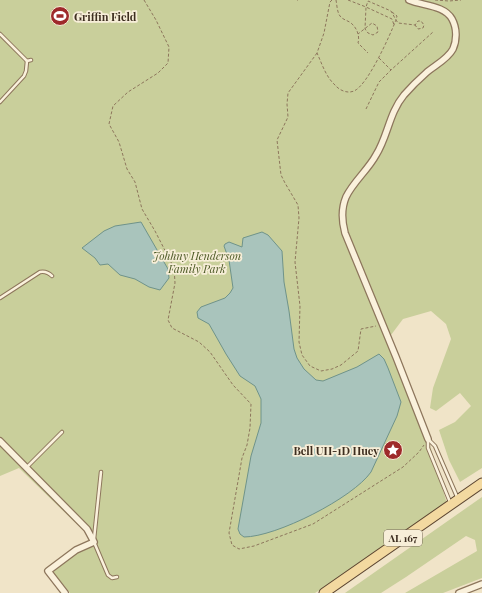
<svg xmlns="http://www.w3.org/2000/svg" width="482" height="593" viewBox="0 0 482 593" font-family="'Playfair Display',serif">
  <rect width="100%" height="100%" fill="#f0e4c8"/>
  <g fill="#c9cf9b">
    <path d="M0,0H482V468L460,482L449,460L439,430L455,422L471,406L460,393L436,411L430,408L433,388L451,339L446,324L431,311L403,319L388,339L428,439L448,507L315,593H70L53,572L89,540L86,533L19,468L0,476Z"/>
    <path d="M482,497V578L443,593H405L477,551L475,540L466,536L406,577L381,593H345Z"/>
  </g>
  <g fill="#a9c4bc" stroke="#6f938a">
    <path d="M141,222L168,269L169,278L160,290L149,287L135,279L120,275L108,264L100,265L95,258L82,248L104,231L115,226Z"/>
    <path d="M262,232L268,235L282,251L284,282L289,311L294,349L297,358L304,369L316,380L323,381L357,367L379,354L384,359L388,368L401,402L397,416L371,472C353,498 276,537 244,537L240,534L238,529L251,456L261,423V399L255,386L240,376L226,354L209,324L198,318L197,312L201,307L225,298L230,293L233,288L229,260L224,246L225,244L229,242L242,247L243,238Z"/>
  </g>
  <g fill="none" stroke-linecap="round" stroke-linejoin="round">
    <g stroke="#8d765c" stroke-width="4.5">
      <g id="service">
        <path d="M0,34L27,61L31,60"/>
        <path d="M0,102L24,76L26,71L27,61"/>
        <path d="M0,298L40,272C45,271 48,272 52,276"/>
        <path d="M428,439L435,446L458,499"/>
        <path d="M428,440V448L450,502"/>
        <path d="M27,467L62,432"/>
        <path d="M94,539L101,472"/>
        <path d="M94,542L108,575L112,578L117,577"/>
      </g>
    </g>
    <g stroke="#8d765c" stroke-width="8">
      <g id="minor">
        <path d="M409,0C423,6 444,5 452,19C457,28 457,40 453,49C448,59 434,66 426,73C418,80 411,87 404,95C389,113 388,136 376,155C368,170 353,182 346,197C341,209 342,222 345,233L396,357L428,439"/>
        <path d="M0,441L87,529L94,542L76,550L48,571L65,593"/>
        <path d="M459,593L482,584"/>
      </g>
    </g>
    <g stroke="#5b4430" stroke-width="11">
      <path id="primary" d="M324,593L482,483"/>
    </g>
    <g stroke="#8d765c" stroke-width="1" stroke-dasharray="3 2" stroke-linecap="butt">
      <path d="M144,0L156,20L169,47L168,63L158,73L128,92L113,106L109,124L119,142L127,169L135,182L142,209L155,231L174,268L175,283L168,320L172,328L199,342L210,352L233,385L251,404L250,428L247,445L242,458L229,533L232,545L239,549L254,546L313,524L403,467L419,452L424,445"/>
      <path d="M297,0H298"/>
      <path d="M332,0L330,2L324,33L317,53C322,64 326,77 335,85C339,90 347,94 354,91C368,85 390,35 396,20L391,11L368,1L366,7L392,19L394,25"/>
      <path d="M336,0C337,5 337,12 340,16C343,20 347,20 351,23C357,28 360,36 358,43L368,53"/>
      <path d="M348,0L366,7L365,29L368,33L373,35L378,32L377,26L372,23L358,34"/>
      <path d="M435,0L449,1L461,0"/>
      <path d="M392,12L397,16L396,20L398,23L415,25L418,21H421L424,25L423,28L418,29L415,25"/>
      <path d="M317,53L288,93L287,104L288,117L277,140L281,175L285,183L298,205L299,218L295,262L300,306L299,342L302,355L310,366L321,371L332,369L341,365L358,351L361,329L376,326"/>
      <path d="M379,58L391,70"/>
      <path d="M366,109L379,82L391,70L433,32"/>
    </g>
    <use href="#service" stroke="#faf1dc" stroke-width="2.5"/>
    <use href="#minor" stroke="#faf1dc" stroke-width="5.5"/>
    <use href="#primary" stroke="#f3d9a0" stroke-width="9"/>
  </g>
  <defs>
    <g id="stadium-disc" transform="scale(1)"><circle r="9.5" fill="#9e2a2b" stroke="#f7eed8"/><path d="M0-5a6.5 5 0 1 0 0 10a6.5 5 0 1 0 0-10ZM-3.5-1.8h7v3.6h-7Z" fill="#fff"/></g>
    <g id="sight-disc" transform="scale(1)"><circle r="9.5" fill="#9e2a2b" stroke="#f7eed8"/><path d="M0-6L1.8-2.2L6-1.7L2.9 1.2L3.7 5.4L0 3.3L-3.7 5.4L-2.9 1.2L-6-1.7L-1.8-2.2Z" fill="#fff"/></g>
  </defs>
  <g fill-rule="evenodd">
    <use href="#stadium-disc" x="60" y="16"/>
    <use href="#sight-disc" x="393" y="450"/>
  </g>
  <g text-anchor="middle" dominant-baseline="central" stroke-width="3.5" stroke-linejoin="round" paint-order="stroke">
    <rect fill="#f7eed8" stroke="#756857" stroke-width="1" x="384" y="530" width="38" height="16" rx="3"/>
    <g font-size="10" font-weight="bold" fill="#3d2e20">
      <text x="403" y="538">AL 167</text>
    </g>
    <g font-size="11" font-weight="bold" fill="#3d2e20" stroke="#f7eed8" text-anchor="start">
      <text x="74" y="16">Griffin Field</text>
      <text x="379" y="450" text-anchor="end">Bell UH-1D Huey</text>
    </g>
    <g font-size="11" font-style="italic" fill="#4d5a26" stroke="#f7eed8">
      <text x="197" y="255">Johhny Henderson<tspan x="197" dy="13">Family Park</tspan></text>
    </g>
  </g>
</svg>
